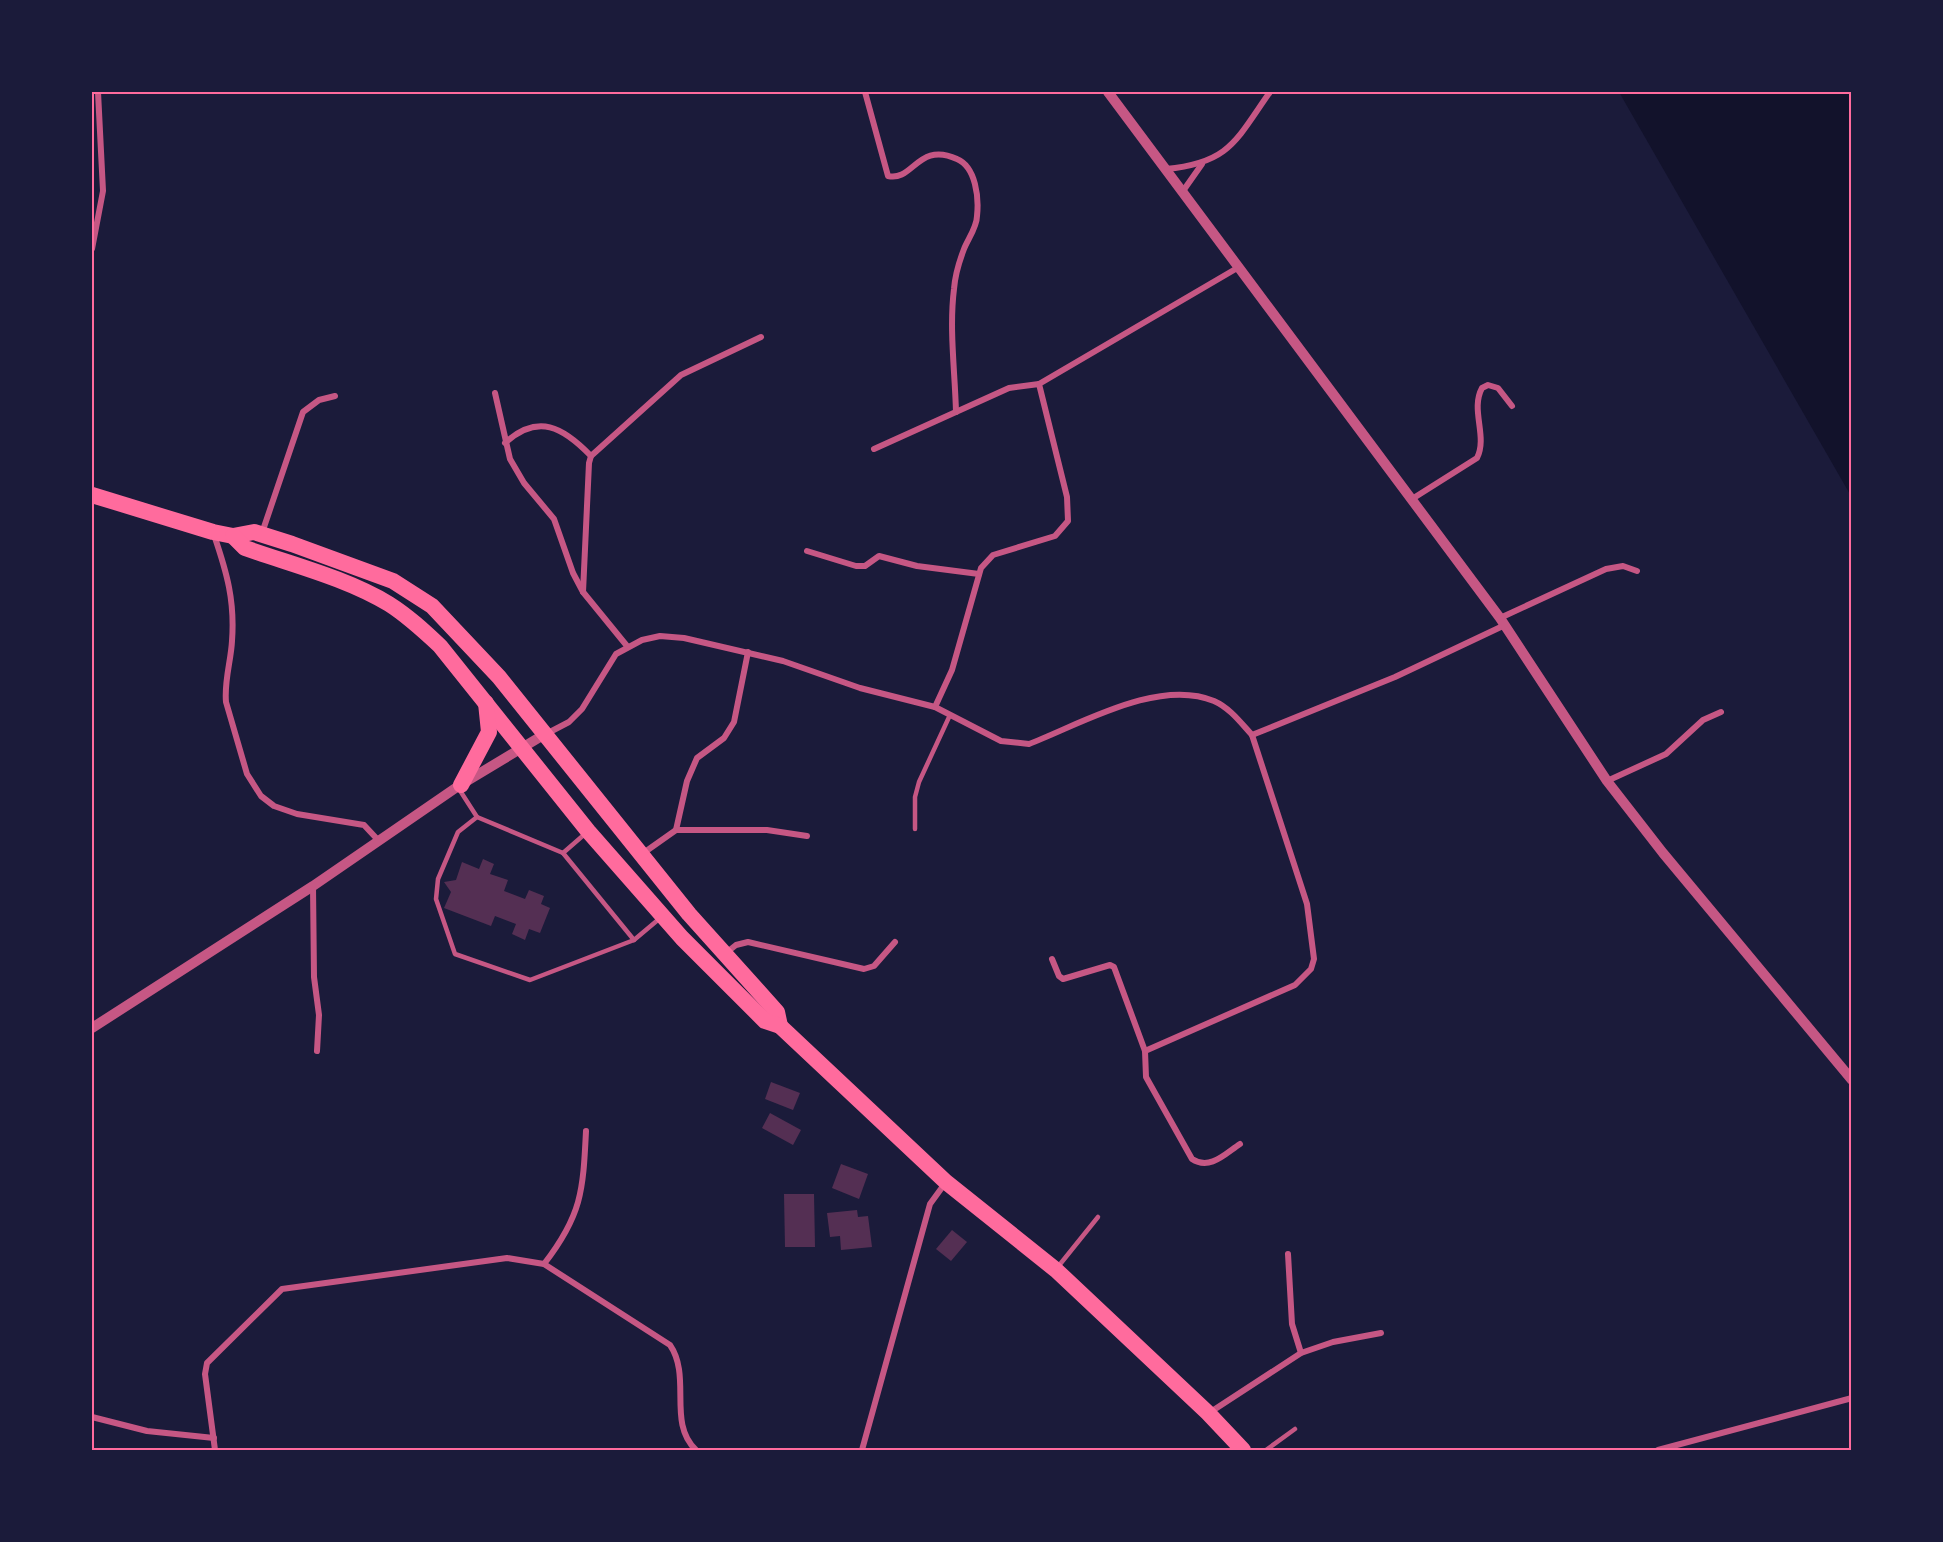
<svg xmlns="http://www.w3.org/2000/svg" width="1943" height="1542" viewBox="0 0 1943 1542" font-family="Ubuntu,sans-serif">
  <rect width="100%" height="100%" fill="#1b1b3a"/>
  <path fill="#12122b" d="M1619,92H1851V496Z"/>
  <g fill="#542f53">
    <path d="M483,859L494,864L490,874L508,880L504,891L525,899L529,890L544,896L541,904L550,908L540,933L529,929L525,940L512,934L516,924L495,916L491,926L444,908L451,892L444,882L456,880L462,862L479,869Z"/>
    <path d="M771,1082L800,1093L793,1110L765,1099Z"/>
    <path d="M770,1113L801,1130L793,1145L762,1128Z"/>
    <path d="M841,1164L868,1174L859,1199L832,1188Z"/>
    <path d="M784,1194H814L815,1247H785Z"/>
    <path d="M857,1210L858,1217L868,1216L872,1247L841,1250L840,1236L830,1237L827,1213Z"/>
    <path d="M952,1230L967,1242L951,1261L936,1249Z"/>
  </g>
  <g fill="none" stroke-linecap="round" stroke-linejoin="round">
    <g stroke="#c65784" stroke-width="4.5">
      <path d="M459,789L477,817L458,832L438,879L436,899L455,954L530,980L634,940L659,919"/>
      <path d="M477,817L563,853L634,940"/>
      <path d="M915,829V797L919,782L950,715"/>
      <path d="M563,853L586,833"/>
      <path d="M1057,1268L1098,1217"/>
      <path d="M1266,1450L1295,1429"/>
    </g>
    <g stroke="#c65784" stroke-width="6">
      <path d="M865,92L888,176C913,182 918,141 957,159C976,167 979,198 977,216C977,227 968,239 964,249C959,262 955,276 954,289C949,329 955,372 956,412"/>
      <path d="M1166,169C1230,163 1236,140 1270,92"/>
      <path d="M1183,191L1202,164"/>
      <path d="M92,249L103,191L98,92"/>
      <path d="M495,393L510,459L524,483L554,519L573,573L583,592L627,646"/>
      <path d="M505,443C538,413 563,427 591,456"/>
      <path d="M874,449L1009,388L1039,384"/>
      <path d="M1412,499L1477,458C1488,436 1470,410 1482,388L1488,385L1498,388L1512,406"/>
      <path d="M262,533L303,412L319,400L335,396"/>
      <path d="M214,535C227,573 235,601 232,641C231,661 224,681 226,702L247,774L261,796L274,806L297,814L364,825L378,840"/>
      <path d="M807,551L856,566H865L879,556L917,566L979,574"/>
      <path d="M583,592L589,463L591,456L681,375L761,337"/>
      <path d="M1500,618L1606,569L1623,566L1637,571"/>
      <path d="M935,707L952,670L981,568L993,555L1055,536L1068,521L1067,497L1039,384L1239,267"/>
      <path d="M546,734L569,722L582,709L616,654L642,640L660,636L684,638L783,661L860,688L935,707L1001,741L1029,744C1081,724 1158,678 1214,701C1230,708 1241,723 1252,735L1307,904L1314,959L1311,969L1295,985L1145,1051"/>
      <path d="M1252,735L1395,677L1505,625"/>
      <path d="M1607,781L1666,754L1703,720L1721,712"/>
      <path d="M676,830H767L807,836"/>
      <path d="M642,854L676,830L687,781L697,758L724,738L734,722L748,652"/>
      <path d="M313,886L314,977L319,1015L317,1051"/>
      <path d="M726,953L736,945L748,942L864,969L874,966L895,942"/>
      <path d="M1052,959L1059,976L1063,979L1110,965L1114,967L1145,1051L1146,1077L1192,1159C1210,1171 1226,1153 1240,1144"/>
      <path d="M1288,1254L1292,1324L1301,1353"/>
      <path d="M544,1264C582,1215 583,1191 586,1131"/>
      <path d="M1209,1413L1301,1353L1333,1342L1381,1333"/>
      <path d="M92,1417L147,1431L214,1438"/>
      <path d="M215,1450L205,1374L207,1363L282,1289L507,1258L544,1264L670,1345C692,1377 667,1423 696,1450"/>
      <path d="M862,1450L930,1204L946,1182"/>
      <path d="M1658,1450L1852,1398"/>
    </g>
    <g stroke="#c65784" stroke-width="10">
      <path d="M1108,92L1500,618L1607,781L1663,853L1852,1080"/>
      <path d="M92,1028L313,886L457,787L545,734"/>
    </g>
    <g stroke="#ff6b9d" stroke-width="16">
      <path d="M92,495L213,532L233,536L254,532L292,544L393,581L432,606L499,677L689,914L777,1012L780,1026"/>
      <path d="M233,536L245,548C293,565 346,578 389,604C408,616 424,631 440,646L588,831L682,938L765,1021L780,1026L946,1182L1056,1270L1208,1413L1243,1450"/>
      <path d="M461,785L489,732L486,703"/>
    </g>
  </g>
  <rect width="1943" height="1542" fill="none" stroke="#1b1b3a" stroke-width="186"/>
  <rect x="93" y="93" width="1757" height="1356" fill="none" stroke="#ff6b9d" stroke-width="2"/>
</svg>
